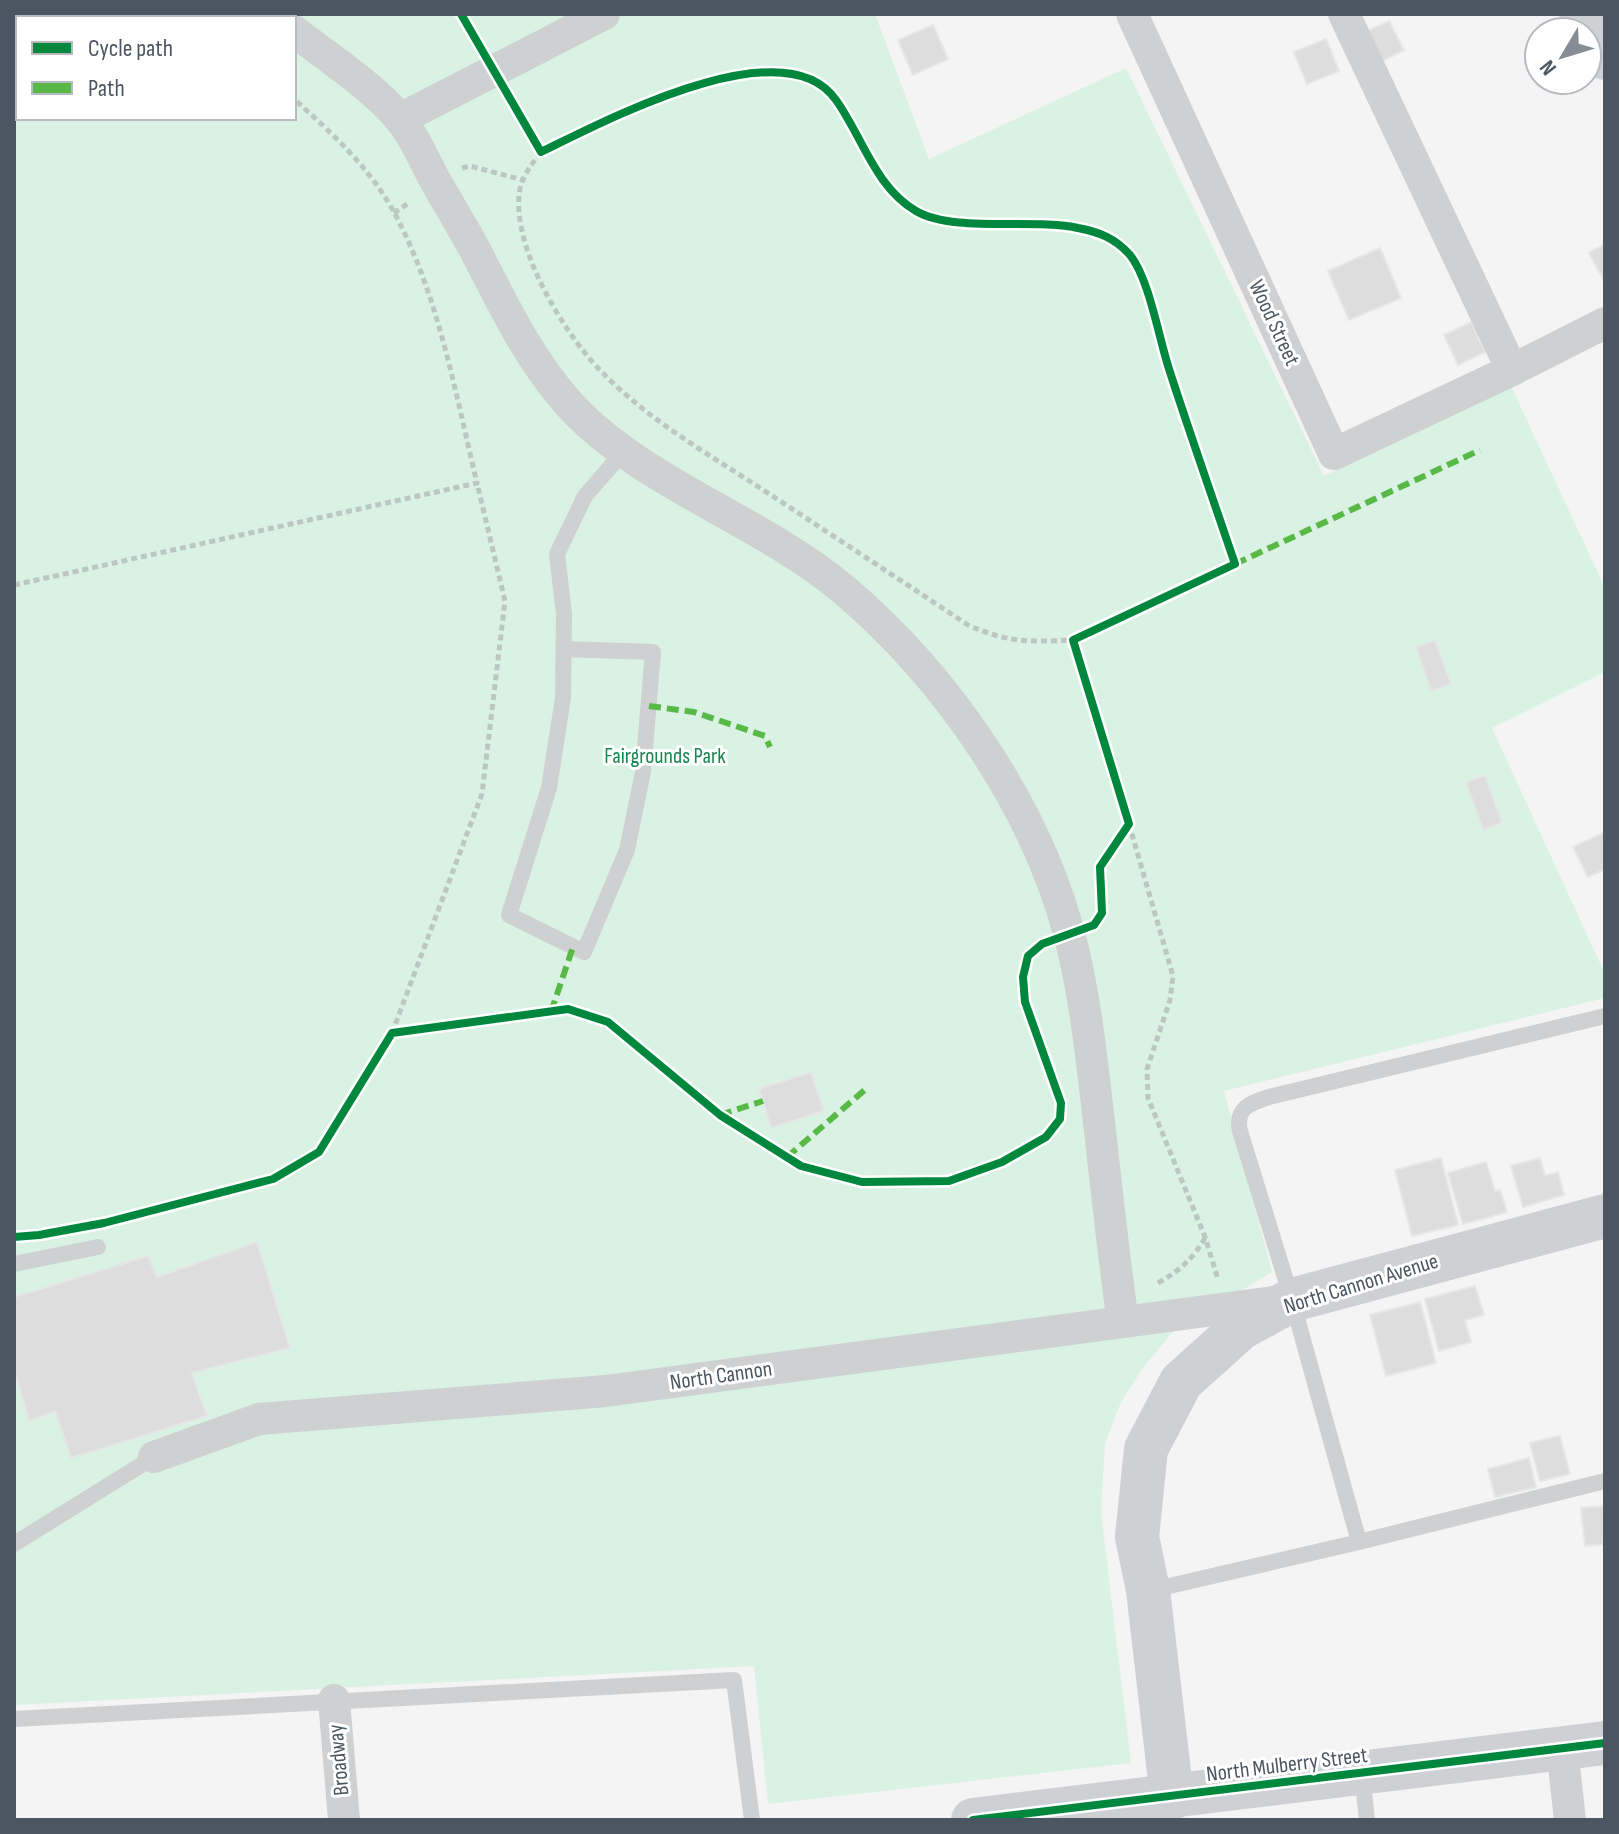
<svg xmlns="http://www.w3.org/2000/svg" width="1619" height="1834" viewBox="0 0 1619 1834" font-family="'Sofia Sans Condensed',sans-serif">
  <rect width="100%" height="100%" fill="#f4f4f4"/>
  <path fill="#d9f2e3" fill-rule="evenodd" d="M14,14H875L929,159L1126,68L1324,476L1510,384L1605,588V672L1492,728L1605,974V998L1224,1091L1272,1272L1173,1332L1145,1365L1121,1402L1105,1443L1101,1512L1131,1763L768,1804L754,1666L14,1705ZM18,18H294V118H18Z"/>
  <g fill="#ddddde" stroke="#e5e6e7" stroke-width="2">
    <path d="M1389,21L1404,50L1375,65L1360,35Z"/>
    <path d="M933,25L948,59L913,75L898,40Z"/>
    <path d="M1326,39L1339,71L1307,84L1294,52Z"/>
    <path d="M1605,244V282L1589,253Z"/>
    <path d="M1380,248L1401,298L1349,320L1328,271Z"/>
    <path d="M1471,322L1485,352L1458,365L1444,335Z"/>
    <path d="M1435,640L1451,684L1431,691L1416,647Z"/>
    <path d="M1485,775L1502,823L1483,830L1466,782Z"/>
    <path d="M1605,832V869L1588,877L1573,847Z"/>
    <path d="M811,1072L824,1111L771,1128L759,1089Z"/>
    <path d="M1441,1158L1458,1225L1412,1236L1395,1170Z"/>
    <path d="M1540,1158L1545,1176L1558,1172L1564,1195L1523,1207L1511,1166Z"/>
    <path d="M1486,1162L1495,1191L1500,1190L1507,1212L1463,1224L1448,1173Z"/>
    <path d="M257,1242L290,1348L192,1373L207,1416L71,1458L55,1411L29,1421L14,1369V1297L148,1256L157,1277Z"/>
    <path d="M1475,1286L1484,1315L1465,1320L1471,1342L1439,1351L1425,1299Z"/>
    <path d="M1420,1302L1436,1363L1386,1376L1370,1315Z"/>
    <path d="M1560,1436L1570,1474L1540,1481L1530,1443Z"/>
    <path d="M1529,1458L1536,1487L1495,1497L1488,1469Z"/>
    <path d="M1605,1506V1544L1585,1546L1581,1508Z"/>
  </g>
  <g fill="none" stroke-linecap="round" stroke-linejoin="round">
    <g stroke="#bcc7c4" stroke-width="5" stroke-dasharray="6 4" stroke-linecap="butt">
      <path d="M158,14L168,18"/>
      <path d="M541,152C532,164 523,175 520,189C510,244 562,330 598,368C643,416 700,449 754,484C826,531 897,578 968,625C1009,643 1029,642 1073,640"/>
      <path d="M462,168L470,166L523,180"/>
      <path d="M394,213L410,202"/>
      <path d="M14,585L477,483C455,392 439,297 395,214C371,169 331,132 294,99"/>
      <path d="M1129,824L1173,976L1170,1000L1147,1069L1148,1098L1205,1237L1218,1279"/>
      <path d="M392,1033L482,794L505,601L477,483"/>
      <path d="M1158,1283C1179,1271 1193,1259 1205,1238"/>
    </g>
    <g stroke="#ced0d2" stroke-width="16">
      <path d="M564,649L653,652L643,772L627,850L584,952L509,915L549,788L563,698L564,614L557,554L585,496L625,450"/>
      <path d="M14,1264L98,1247"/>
      <path d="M1359,1542L1292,1300L1240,1131C1235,1108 1250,1103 1269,1097L1605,1016"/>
      <path d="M14,1544L154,1457"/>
      <path d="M1152,1590L1359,1542L1605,1481"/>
      <path d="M14,1719L734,1680L752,1820"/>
      <path d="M1362,1774L1367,1820"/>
    </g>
    <g stroke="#ced0d2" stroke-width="32">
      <path d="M269,14L275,18"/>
      <path d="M1132,14L1334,454L1512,370L1605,323"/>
      <path d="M1344,14L1512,370"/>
      <path d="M294,31C326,56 375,88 400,119C415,137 425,162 436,182C449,205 464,229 476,252C504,306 528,358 569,404C641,483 759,519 843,589C946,676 1036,806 1070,937C1085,995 1091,1054 1098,1113C1106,1183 1113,1253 1123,1322"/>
      <path d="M400,119L604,14"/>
      <path d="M154,1457L259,1419L606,1391L1273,1302"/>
      <path d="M334,1700L344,1820"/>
      <path d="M1562,1748L1570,1820"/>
    </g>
    <g stroke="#ced0d4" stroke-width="44">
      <path d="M1581,14L1605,58"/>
      <path d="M1172,1798L1148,1590L1137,1537L1146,1449L1181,1382L1241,1328L1292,1300L1605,1216"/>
      <path d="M973,1820L1605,1743"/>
    </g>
    <g stroke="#58b947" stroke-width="6" stroke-dasharray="12 6" stroke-linecap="butt">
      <path d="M1235,564L1480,450"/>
      <path d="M649,706L694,712L765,736L770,747"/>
      <path d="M551,1012L573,947"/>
      <path d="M720,1115L763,1101"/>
      <path d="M787,1157L867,1088"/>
    </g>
    <g stroke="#fff" stroke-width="13">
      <g id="cycleway">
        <path d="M14,1237L39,1235L104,1223L273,1179L319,1152L392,1033L568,1009L608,1022L720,1115L801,1166L862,1182L949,1181L1002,1162L1046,1137L1060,1119L1061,1103L1025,1002L1023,977L1028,956L1042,944L1094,925L1102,913L1100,867L1129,824L1073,640L1235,564C1213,499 1190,434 1169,369C1159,339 1149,278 1130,255C1115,238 1099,232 1078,228C1035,218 953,233 916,211C875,187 863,138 836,100C784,25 603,122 541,152L461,14"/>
        <path d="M973,1820L1605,1743"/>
      </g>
    </g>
    <use href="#cycleway" stroke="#00873e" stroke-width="8"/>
  </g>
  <g text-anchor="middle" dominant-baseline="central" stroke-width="6" stroke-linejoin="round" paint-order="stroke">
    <g font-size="22" fill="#4a5661" stroke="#fff">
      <text transform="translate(1274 323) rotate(65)">Wood Street</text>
      <text transform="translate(1361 1284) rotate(-17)">North Cannon Avenue</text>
      <text transform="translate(721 1376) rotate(-8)">North Cannon</text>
      <text transform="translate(339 1760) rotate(-95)">Broadway</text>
      <text transform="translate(1287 1765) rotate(-7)">North Mulberry Street</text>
    </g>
    <g font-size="22" fill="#17864f" stroke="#fff">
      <text x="665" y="756">Fairgrounds Park</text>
    </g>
  </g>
  <rect width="1619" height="1834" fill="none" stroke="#4a5661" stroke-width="32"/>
  <rect x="16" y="16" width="280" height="104" fill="#ffffff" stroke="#b7bbc0" stroke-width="2"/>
  <rect x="32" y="42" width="40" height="12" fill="#00873e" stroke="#b7bbc0" stroke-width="2"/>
  <text x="88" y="56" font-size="24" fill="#4a5661">Cycle path</text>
  <rect x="32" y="82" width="40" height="12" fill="#58b947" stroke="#b7bbc0" stroke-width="2"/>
  <text x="88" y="96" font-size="24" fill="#4a5661">Path</text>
  <g transform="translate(1563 56) rotate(232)"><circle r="38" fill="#ffffff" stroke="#b7bbc0" stroke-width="2"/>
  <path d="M0-6L14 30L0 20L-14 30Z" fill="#868d94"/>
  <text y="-12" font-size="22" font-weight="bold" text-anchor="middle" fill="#4a5661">N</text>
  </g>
</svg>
